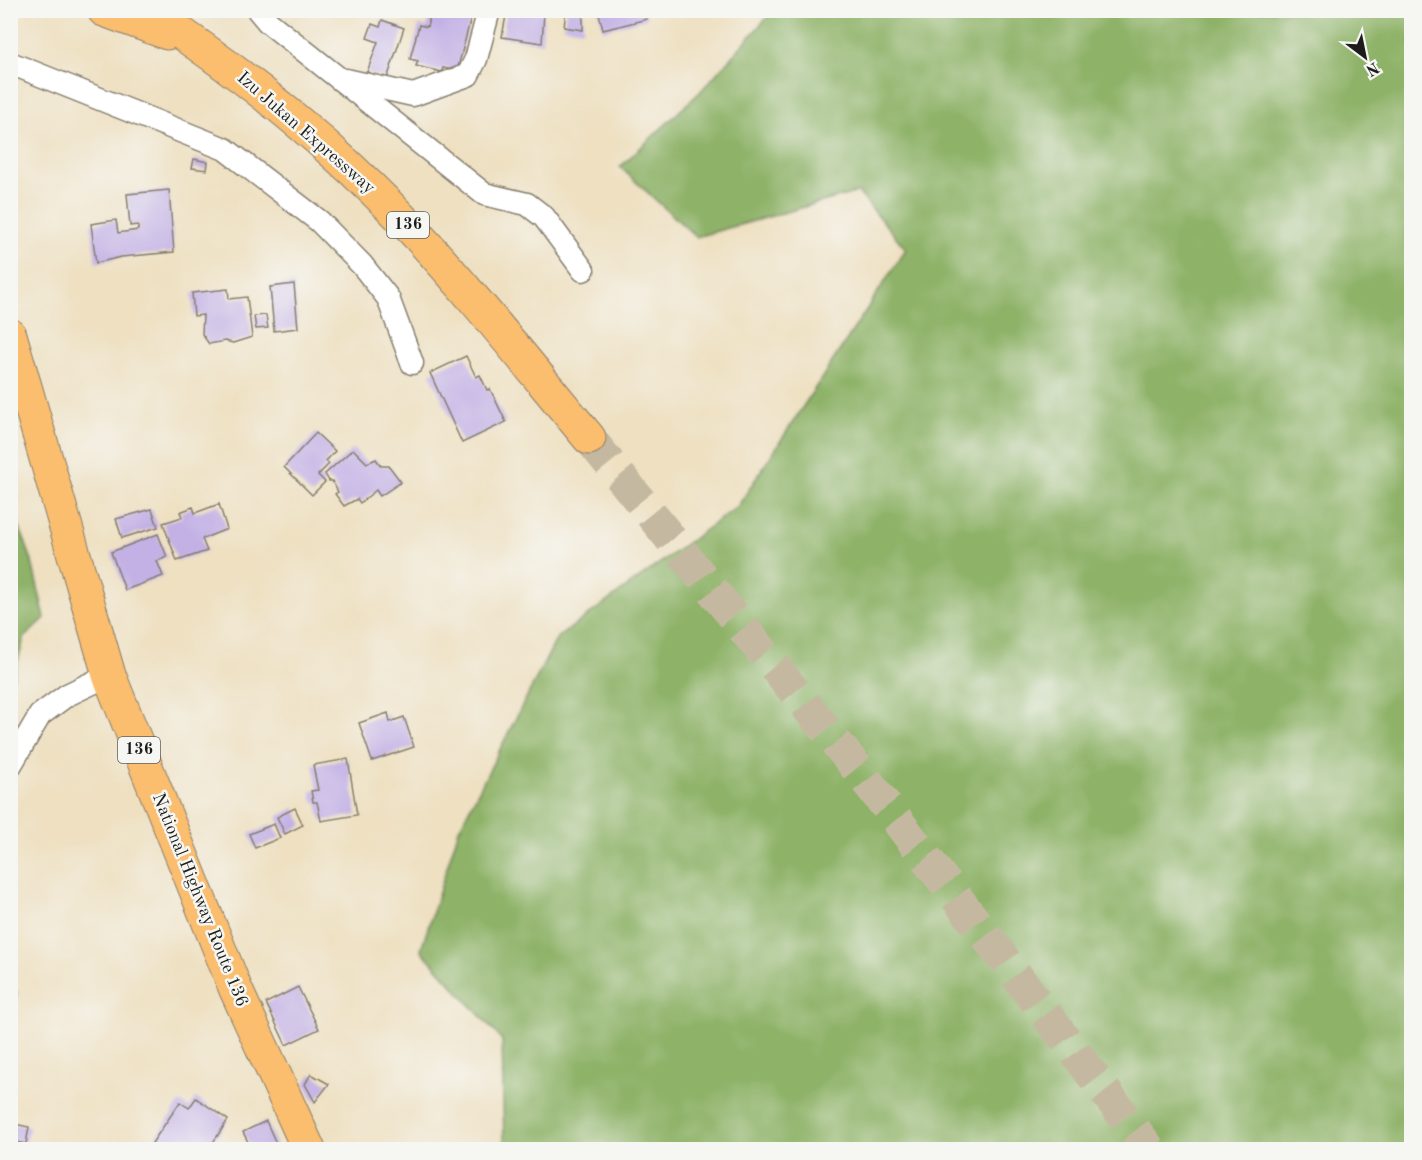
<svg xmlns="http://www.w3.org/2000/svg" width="1422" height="1160" viewBox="0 0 1422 1160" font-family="'Old Standard TT',serif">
  <rect width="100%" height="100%" fill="#f6f6f2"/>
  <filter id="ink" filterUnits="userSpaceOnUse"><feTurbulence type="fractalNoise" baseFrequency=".0167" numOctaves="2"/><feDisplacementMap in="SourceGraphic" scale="12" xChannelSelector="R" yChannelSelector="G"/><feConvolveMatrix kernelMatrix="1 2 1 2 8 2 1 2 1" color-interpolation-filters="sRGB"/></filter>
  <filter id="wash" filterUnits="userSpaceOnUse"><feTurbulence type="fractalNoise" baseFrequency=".008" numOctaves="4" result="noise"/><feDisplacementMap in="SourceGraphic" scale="24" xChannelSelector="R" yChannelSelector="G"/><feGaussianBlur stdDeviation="1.35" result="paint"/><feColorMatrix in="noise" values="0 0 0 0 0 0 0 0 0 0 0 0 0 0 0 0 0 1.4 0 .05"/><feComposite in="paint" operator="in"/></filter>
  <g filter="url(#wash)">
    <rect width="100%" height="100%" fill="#eee0c1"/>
    <g fill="#8eb267" stroke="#556742" stroke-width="1.5">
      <path d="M773,11H1411V1149H504L502,1040L421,950L459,829L557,638L738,506L906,249L858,192L696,237L620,167L699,93Z"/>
      <path d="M11,504L31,558L45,618L24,638L11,687Z"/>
    </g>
    <g id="blocks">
      <g fill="#c3b1e5">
        <path d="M431,10H473L457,71L443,68L442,72L416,66L418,61L410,59L419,25L427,27Z"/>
        <path d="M507,10L544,13L542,43L502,37Z"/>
        <path d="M566,10H583V30L564,27Z"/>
        <path d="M598,10H645L647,19L603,30Z"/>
        <path d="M382,20L404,28L387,79L367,72L378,42L367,38L372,24L380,27Z"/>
        <path d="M194,159L208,162L207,170L192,168Z"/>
        <path d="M169,190L174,252L121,257L96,263L91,224L116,220L118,233L138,230V225L130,226L127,194Z"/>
        <path d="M294,284L298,328L274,331L270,287Z"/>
        <path d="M228,289L229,299L247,297L252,337L233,343L225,341L209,344L202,334L203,315L194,316L192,293Z"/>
        <path d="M266,315L268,328L256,329L254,316Z"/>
        <path d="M466,356L476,377L480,375L487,390L490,389L506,422L462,443L430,373Z"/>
        <path d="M316,433L335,451L326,461L329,464L318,475L325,482L312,495L284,467Z"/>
        <path d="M353,449L367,463L376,459L381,466H389L401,482L380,496L376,490L360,503L357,499L344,506L335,494L338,492L332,481H329L325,474Z"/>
        <path d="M219,504L227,529L202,539L207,551L177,561L163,523L182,517L180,512L193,507L195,513Z"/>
        <path d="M152,509L158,527L122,538L116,519Z"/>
        <path d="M158,534L167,557L157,561L163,576L125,590L111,552Z"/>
        <path d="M388,713L390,722L404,717L414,747L372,761L359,723Z"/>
        <path d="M348,759L357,815L321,821L317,802H313L311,791L318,790L313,765Z"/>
        <path d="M295,808L303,825L285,834L277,817Z"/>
        <path d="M274,824L280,838L255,848L249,834Z"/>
        <path d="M298,987L319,1029L286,1045L266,1003Z"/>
        <path d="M10,988L19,992L10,1011Z"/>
        <path d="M311,1074L329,1084L315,1102L305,1084Z"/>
        <path d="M196,1098L228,1120L208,1150H161L152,1143L180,1102L189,1108Z"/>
        <path d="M266,1121L279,1150H252L243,1132Z"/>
        <path d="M10,1123L29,1127L26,1144L10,1141Z"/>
      </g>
    </g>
  </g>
  <g filter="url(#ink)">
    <use href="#blocks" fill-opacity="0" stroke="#857e6e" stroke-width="1.5"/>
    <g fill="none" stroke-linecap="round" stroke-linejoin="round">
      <path stroke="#c4b9a0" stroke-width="33" stroke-dasharray="33 16" stroke-linecap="butt" d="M589,438L860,772L1150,1150"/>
      <g stroke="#857e6e" stroke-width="25">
        <g id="street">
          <path d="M258,10L268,22L484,194L527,204L544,217L583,270"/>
          <path d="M10,63L225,149L319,221L362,265L388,298L412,363"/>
          <path d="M346,80L413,95L468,75L476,59L489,10"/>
          <path d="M10,766L40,715L67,695L109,675"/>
        </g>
      </g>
      <g stroke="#857e6e" stroke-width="35">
        <g id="highway">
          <path d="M104,10L167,33"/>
          <path d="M147,10C241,72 329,142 406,223C471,292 529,366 589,438"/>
          <path d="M10,335L109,675L236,990L309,1150"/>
        </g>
      </g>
      <use href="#street" stroke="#fff" stroke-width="22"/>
      <use href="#highway" stroke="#fbbd6e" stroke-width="33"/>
    </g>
  </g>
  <g text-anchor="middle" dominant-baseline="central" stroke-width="5" stroke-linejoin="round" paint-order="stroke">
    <g fill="#f6f6f2" stroke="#5d5d5c" stroke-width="1.5">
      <rect x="387" y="212" width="42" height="26" rx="4.5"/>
      <rect x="118" y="737" width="42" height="26" rx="4.5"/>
    </g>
    <g font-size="16" font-weight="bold" fill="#1c1c1c">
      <text x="408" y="225">136</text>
      <text x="139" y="750">136</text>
    </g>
    <g font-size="18" fill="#1c1c1c" stroke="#f6f6f2">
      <text transform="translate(306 133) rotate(41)">Izu Jukan Expressway</text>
      <text transform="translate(200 900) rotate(68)">National Highway Route 136</text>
    </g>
  </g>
  <rect width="1422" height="1160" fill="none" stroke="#f6f6f2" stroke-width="36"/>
  <g transform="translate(1365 57) rotate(148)" stroke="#f6f6f2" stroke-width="4.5" paint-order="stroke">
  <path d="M0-4.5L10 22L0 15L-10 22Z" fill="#1c1c1c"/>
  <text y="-9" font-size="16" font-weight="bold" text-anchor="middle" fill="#1c1c1c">N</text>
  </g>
</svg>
